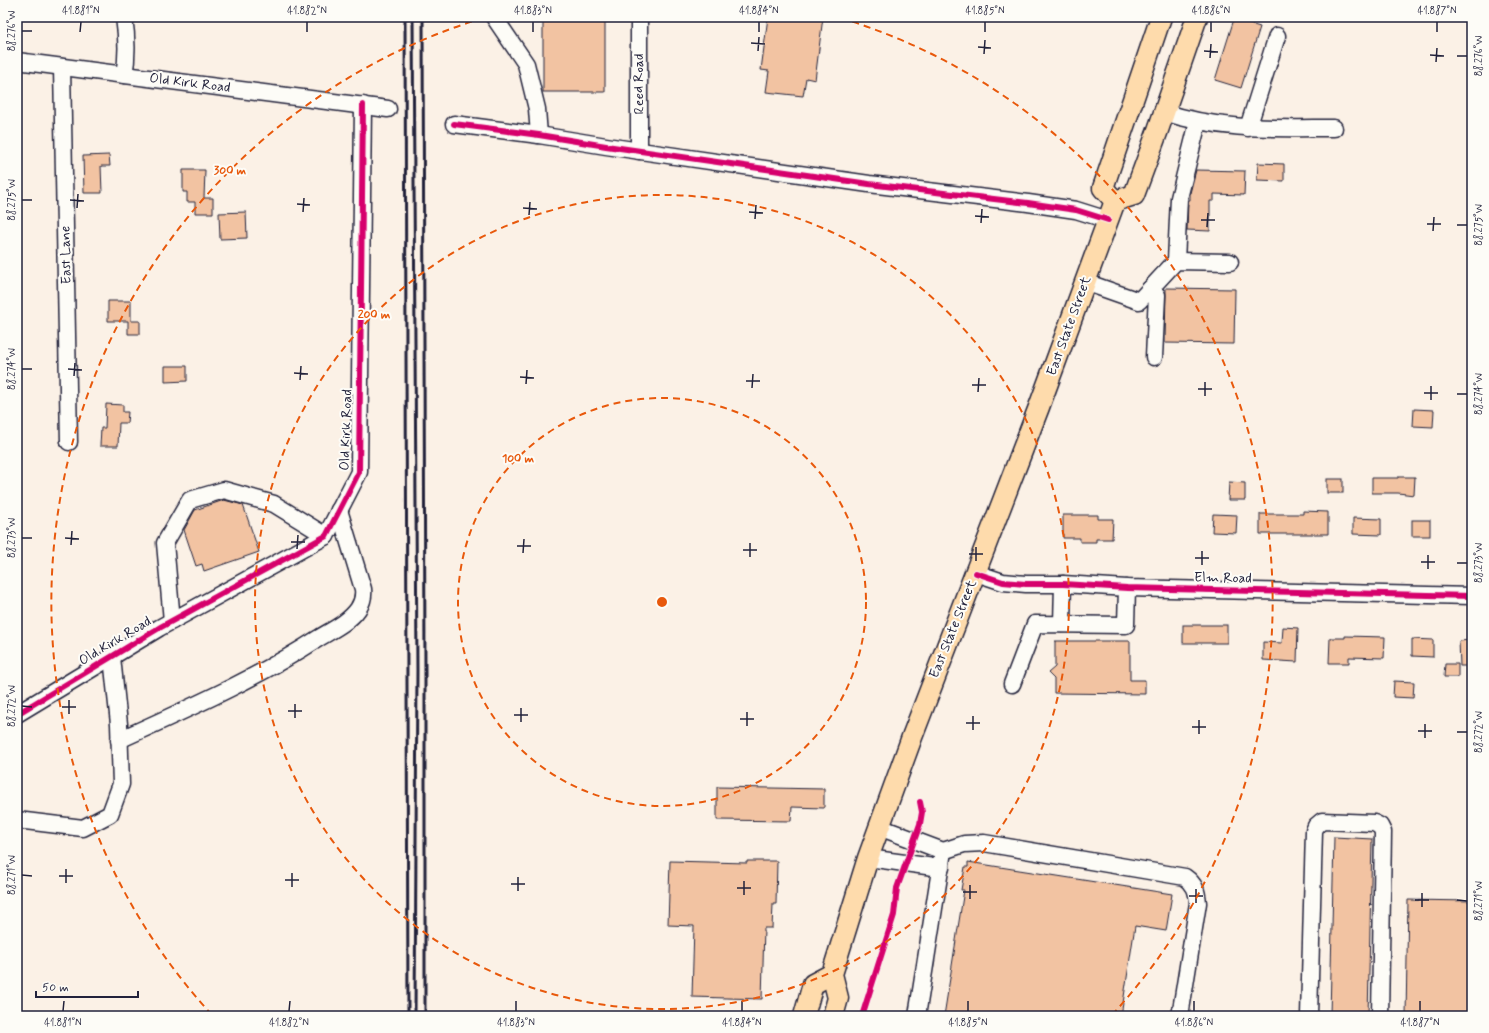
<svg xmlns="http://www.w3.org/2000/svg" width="1489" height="1033" viewBox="0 0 1489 1033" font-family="Mynerve,sans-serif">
  <rect width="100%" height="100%" fill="#fbf1e6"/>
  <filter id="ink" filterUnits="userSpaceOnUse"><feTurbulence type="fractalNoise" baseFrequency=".025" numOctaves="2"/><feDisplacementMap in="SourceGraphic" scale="8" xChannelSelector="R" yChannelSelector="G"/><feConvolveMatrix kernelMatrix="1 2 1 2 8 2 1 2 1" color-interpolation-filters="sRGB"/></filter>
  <g filter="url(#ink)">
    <g fill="#f2c3a2" stroke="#22223b">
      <rect x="543" y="17" width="62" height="75"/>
      <path d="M768,17H823L815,80L806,78L803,96L766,92L769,71L761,70Z"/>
      <path d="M1234,19L1260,27L1241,88L1215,80Z"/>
      <path d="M109,155L110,166H101L102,193H84L83,156Z"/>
      <path d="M1258,163L1284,164V181L1257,180Z"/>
      <path d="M183,170H205L204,198H213V213H195V202H187V192H183Z"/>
      <path d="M1196,170L1245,171L1244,195L1214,194V201H1210V231L1187,230L1188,200H1190V193Z"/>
      <path d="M246,212L247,238L220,239L219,213Z"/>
      <path d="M1166,288L1235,289L1234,344L1165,343Z"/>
      <path d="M108,301H131V321H140V334H128V321H108Z"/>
      <path d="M165,366H187V381L165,382Z"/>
      <path d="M106,404L123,405V412H128L127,423H119L118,446H100L101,428H105Z"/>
      <path d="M1414,409L1434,410L1433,427L1413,426Z"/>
      <path d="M1398,477H1415L1414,495L1398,493H1372V478H1398Z"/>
      <rect x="1327" y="479" width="16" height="14"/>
      <path d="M1229,482L1245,483V500H1228Z"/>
      <path d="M224,500L243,505L259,552L204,571L202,564L196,566L184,530L195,510Z"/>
      <path d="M1303,511L1328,512V534H1260V514H1303Z"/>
      <path d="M1213,514L1237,515L1236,533L1212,532Z"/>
      <path d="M1063,515H1098V519H1113L1112,539H1096V542H1080V538H1063Z"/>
      <path d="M1353,518L1381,519V535L1353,534Z"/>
      <rect x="1412" y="520" width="18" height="16"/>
      <rect x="1183" y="625" width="44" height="18"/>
      <path d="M1283,627L1298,628L1297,662L1263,660V642L1282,643Z"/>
      <path d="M1345,636L1385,637L1384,658L1349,657V663H1329L1330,638H1345Z"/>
      <path d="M1412,639L1433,640V657L1412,656Z"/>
      <path d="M1472,640V666H1460L1459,641Z"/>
      <path d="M1055,641H1130V680H1145V694L1054,693V679L1048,673L1055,667Z"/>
      <path d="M1445,664H1458V677H1444Z"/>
      <path d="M1394,681L1414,682L1413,698L1393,697Z"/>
      <path d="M717,787L824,789V808L792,807L791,821L717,820Z"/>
      <path d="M1334,837L1372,839L1368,1016H1330Z"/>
      <path d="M670,861L747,863V861H777L776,904H773L772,928H764L762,999L692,997L694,926L668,925Z"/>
      <path d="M968,862L1172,894L1166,931L1135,926L1121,1016H944L964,890H961L965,867H968Z"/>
      <path d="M1408,900L1472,901V1016H1406Z"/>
    </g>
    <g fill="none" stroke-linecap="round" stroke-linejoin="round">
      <g stroke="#22223b" stroke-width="19">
        <g id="minor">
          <path d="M124,17C127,37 128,55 124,75"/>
          <path d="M494,17L526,64L537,109L539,135"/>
          <path d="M639,17V151"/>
          <path d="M17,61L388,109"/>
          <path d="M62,67L69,442"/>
          <path d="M1164,112C1220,131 1276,128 1334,128"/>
          <path d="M454,124L539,135L606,146L869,184L1028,203L1076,210L1108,220"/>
          <path d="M1248,128L1277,36"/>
          <path d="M1176,261L1179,198L1198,122"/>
          <path d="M1085,282L1139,301L1176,261L1230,262"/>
          <path d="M1150,289L1157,295L1154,357"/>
          <path d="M976,573L1003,582L1026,584H1063L1127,588L1472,596"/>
          <path d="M172,621L165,543L190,500L224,490L274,504L326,536"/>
          <path d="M1062,624L1063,584"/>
          <path d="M1012,684L1035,624L1126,625L1127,588"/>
          <path d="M17,714L159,628L326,536L359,472L363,105"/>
          <path d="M119,740C187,709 256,679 319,638C332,630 349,622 358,609C362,603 364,597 363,589L339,510"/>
          <path d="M17,820L83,828L110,814L121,784L119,724L112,657"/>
          <path d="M879,827L943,851L964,844L984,843L1185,877C1195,884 1197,891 1198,903L1180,1016"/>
          <path d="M868,858L941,868"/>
          <path d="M917,1016L943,851"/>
          <path d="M1309,1016L1314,831L1316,826L1322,821L1374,823L1380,826L1383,832L1380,1016"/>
        </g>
      </g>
      <g stroke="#22223b" stroke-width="23">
        <g id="major">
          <path d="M1115,201L1134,195L1158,130L1197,17"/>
          <path d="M1115,201L1103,188L1161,17"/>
          <path d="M804,1016L813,984L832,974"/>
          <path d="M833,1016L838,998L832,974L868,858L912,737L1039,407L1115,201"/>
        </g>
      </g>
      <use href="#minor" stroke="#fdfcf7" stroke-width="16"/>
      <use href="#major" stroke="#fedbac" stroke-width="20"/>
      <g stroke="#22223b" stroke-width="3">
        <path d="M405,17L408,1016"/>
        <path d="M413,17L417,670L415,1016"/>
        <path d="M423,17L425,672V1016"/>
      </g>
      <g stroke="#fdfcf7" stroke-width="8">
        <g id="cycleway">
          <path d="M454,124L539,135L606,146L869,184L1028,203L1076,210L1108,220"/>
          <path d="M976,573L1003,582L1026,584H1063L1127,588L1472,596"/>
          <path d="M17,714L159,628L326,536L359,472L363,105"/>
          <path d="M862,1016L894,915L897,888L920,824L922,812L920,802"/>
        </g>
      </g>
      <use href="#cycleway" stroke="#d6006c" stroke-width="6"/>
    </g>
  </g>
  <path fill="none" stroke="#22223b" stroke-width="1.5" d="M22,31H32M80,32L81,22M307,32V22M533,32V22M759,32V22M985,32V22M1211,32V22M1437,32V22M751,43L765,44M978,47L991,48M758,51L759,37M1204,51L1218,52M984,54L985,40M1430,55L1444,56M1457,56H1467M1210,58L1211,44M1436,62L1437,48M22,200H32M70,200L84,201M297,204L310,205M77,208L78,194M523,208L537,209M303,212L304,198M749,212L763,213M529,215L530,202M975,216L989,217M755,219L756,205M1201,220H1215M981,223L982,209M1427,224H1441M1457,225H1467M1207,227L1208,213M1433,231L1434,217M22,369H32M68,369L82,370M294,373L308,374M74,376L75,363M520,377L534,378M300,380L301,366M746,381H760M526,384L527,370M972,385H986M752,388L753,374M1198,389H1212M978,392L979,378M1424,393H1438M1457,394H1467M1205,396V382M1431,400V386M22,538H32M65,538L79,539M291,542H305M71,545L72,531M517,546H531M297,549L298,535M743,550H757M523,553L524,539M969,554H983M750,557V543M1195,558H1209M976,561V547M1421,562H1435M1457,563H1467M1202,565V551M1428,569V555M22,706L32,707M62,707H76M288,711H302M69,714V700M514,715H528M295,718V704M740,719H754M521,722V708M966,723H980M747,726V712M1192,727H1206M973,730V716M1418,731H1432M1457,732H1467M1199,734V720M1425,738V724M22,875L32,876M59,876H73M285,880H299M66,883V869M511,884H525M292,887V873M737,888H751M518,891V877M963,892H977M744,895V881M1189,896H1203M970,899V885M1415,900H1429M1457,900L1467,901M1196,903V889M1422,907V893M63,1011L64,1001M289,1011L290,1001M516,1011V1001M742,1011V1001M968,1011V1001M1194,1011V1001M1420,1011V1001"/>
  <g fill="none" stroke="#e8590c" stroke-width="2" stroke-dasharray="7 5">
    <circle cx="662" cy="602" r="204"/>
    <circle cx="662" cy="602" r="407"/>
    <path d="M212 1015A611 611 0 0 1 483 18M841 18A611 611 0 0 1 1112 1015"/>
  </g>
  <g text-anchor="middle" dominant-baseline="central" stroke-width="4" stroke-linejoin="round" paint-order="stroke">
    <g font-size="14" fill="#22223b" stroke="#fdfcf7">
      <text transform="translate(190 83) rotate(7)">Old Kirk Road</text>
      <text transform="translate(639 84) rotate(-90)">Reed Road</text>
      <text transform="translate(66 255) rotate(-91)">East Lane</text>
      <text transform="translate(1069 326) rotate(-70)">East State Street</text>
      <text transform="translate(346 430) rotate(-88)">Old Kirk Road</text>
      <text transform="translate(1223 578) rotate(1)">Elm Road</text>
      <text transform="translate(953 629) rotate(-68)">East State Street</text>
      <text transform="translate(115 641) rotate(-31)">Old Kirk Road</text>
    </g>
  </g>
  <circle cx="662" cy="602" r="6" fill="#e8590c" stroke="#fdfcf7" stroke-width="2"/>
  <g font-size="12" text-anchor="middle" font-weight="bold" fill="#e8590c" stroke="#fdfcf7" stroke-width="4" stroke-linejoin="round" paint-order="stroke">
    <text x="230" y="174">300 m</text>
    <text x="374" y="318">200 m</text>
    <text x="518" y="462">100 m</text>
  </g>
  <rect width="1489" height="1033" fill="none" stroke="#fdfcf7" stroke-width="44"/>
  <path d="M36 991v6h102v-6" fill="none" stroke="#22223b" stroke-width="2"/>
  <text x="42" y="991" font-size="12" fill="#22223b" stroke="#fdfcf7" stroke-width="3" paint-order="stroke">50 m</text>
  <rect x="22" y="22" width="1445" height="989" fill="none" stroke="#22223b" stroke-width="1.5"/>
  <g font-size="10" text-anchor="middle" fill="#22223b">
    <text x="81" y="14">41.881°N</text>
    <text x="307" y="14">41.882°N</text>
    <text x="533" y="14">41.883°N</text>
    <text x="759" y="14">41.884°N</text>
    <text x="985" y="14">41.885°N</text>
    <text x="1211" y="14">41.886°N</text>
    <text x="1437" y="14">41.887°N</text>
    <text transform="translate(11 31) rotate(-90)" y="4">88.276°W</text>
    <text transform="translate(1478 56) rotate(-90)" y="4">88.276°W</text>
    <text transform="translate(11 200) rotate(-90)" y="4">88.275°W</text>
    <text transform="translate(1478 225) rotate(-90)" y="4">88.275°W</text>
    <text transform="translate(11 369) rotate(-90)" y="4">88.274°W</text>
    <text transform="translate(1478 394) rotate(-90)" y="4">88.274°W</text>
    <text transform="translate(11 538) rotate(-90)" y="4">88.273°W</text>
    <text transform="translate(1478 563) rotate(-90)" y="4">88.273°W</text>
    <text transform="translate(11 706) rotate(-90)" y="4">88.272°W</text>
    <text transform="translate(1478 732) rotate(-90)" y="4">88.272°W</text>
    <text transform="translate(11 875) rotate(-90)" y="4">88.271°W</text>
    <text transform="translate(1478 901) rotate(-90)" y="4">88.271°W</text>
    <text x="63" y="1026">41.881°N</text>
    <text x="289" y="1026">41.882°N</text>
    <text x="516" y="1026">41.883°N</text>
    <text x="742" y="1026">41.884°N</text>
    <text x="968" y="1026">41.885°N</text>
    <text x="1194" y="1026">41.886°N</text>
    <text x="1420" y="1026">41.887°N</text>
  </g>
</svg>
